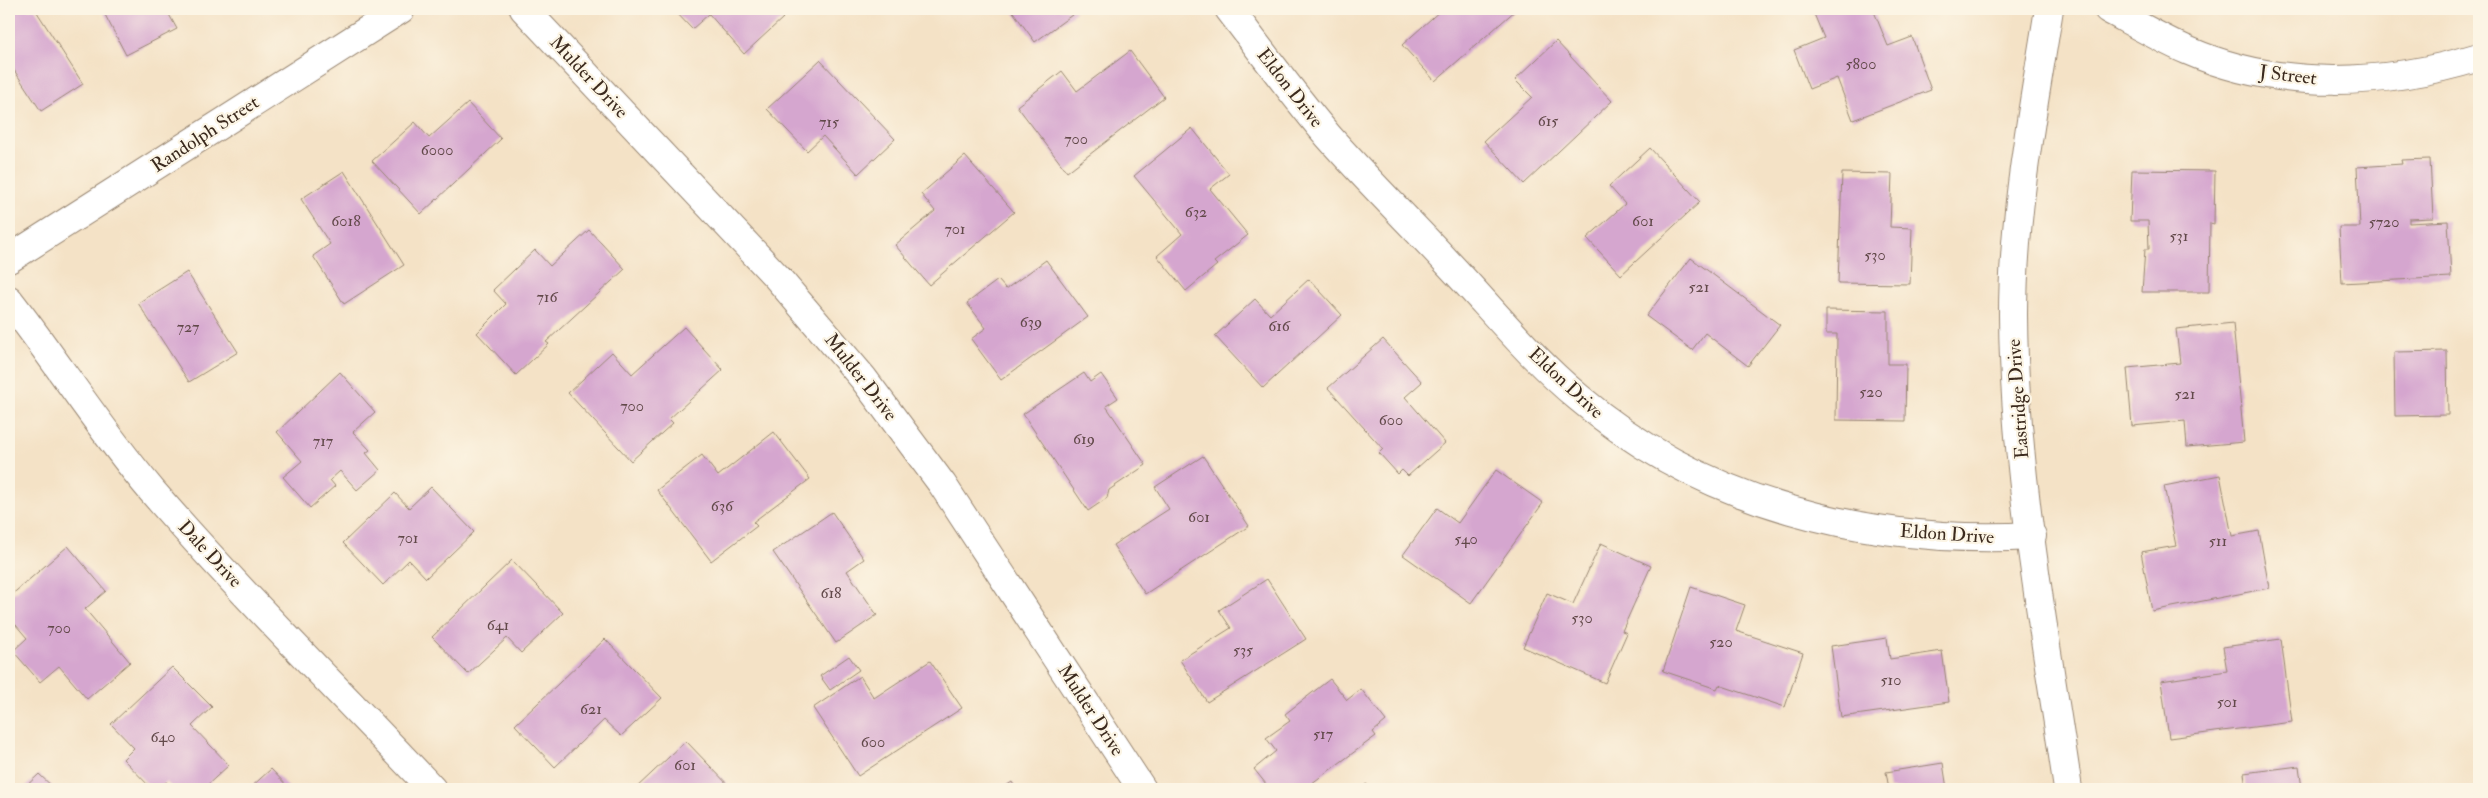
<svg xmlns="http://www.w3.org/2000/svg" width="2488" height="798" viewBox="0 0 2488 798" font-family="'IM FELL Double Pica',serif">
  <rect width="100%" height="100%" fill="#fcf5e5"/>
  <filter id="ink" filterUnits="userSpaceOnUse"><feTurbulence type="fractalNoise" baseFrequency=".02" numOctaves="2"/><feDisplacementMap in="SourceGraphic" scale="10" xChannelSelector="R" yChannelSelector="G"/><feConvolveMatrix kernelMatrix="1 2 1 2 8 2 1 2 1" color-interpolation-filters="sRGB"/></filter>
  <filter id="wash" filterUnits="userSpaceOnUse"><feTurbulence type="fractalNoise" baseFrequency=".0096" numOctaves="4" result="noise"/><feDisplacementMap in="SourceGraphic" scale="20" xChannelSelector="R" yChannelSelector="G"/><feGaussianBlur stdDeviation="1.12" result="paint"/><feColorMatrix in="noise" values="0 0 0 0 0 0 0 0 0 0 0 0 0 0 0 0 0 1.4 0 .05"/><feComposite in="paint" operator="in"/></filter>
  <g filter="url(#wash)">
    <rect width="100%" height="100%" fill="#f4e2c6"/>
    <g id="blocks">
      <g fill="#d5a6cf">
        <path d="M9,9H35L83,84L41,111L12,67L9,70Z"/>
        <path d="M102,9H166L177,29L126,55Z"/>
        <path d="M673,9H774L783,18L744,54L709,14L692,29Z"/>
        <path d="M1011,9H1073L1076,12L1035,42Z"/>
        <path d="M1442,9H1517L1435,81L1402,45Z"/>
        <path d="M1812,9H1873L1888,46L1912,37L1931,90L1853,120L1837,78L1809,89L1794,50L1824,38Z"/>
        <path d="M1556,41L1612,101L1524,184L1484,141L1532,97L1515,80Z"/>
        <path d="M1130,51L1164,97L1067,172L1017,106L1062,71L1077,91Z"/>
        <path d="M820,60L895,139L858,174L823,136L807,151L767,109Z"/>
        <path d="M468,103L501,139L421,214L372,161L415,122L429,138Z"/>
        <path d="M1192,128L1229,174L1210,189L1248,235L1214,262L1217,265L1186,291L1157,256L1182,234L1134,176Z"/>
        <path d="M1650,148L1700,202L1621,275L1587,238L1625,204L1609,186Z"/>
        <path d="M965,156L1014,212L929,285L895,245L935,211L921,194Z"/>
        <path d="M2430,159L2433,218L2409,219V223L2448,221L2451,277L2342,283L2339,227H2360L2357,167L2402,164L2401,160Z"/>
        <path d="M2132,170L2215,171L2214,224L2210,223L2209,292H2142L2145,249H2149L2148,221H2130Z"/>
        <path d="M344,171L404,265L344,304L313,256L330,244L301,199Z"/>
        <path d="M1842,173L1892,174L1890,227L1912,228L1910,284L1838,283Z"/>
        <path d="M589,230L625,269L546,342L549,344L516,375L477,333L506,304L493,290L535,250L550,266Z"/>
        <path d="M1691,258L1780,325L1748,366L1705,333L1692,350L1646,316Z"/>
        <path d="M1046,260L1088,317L1001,380L971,339L986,328L967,303L998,280L1006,289Z"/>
        <path d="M187,272L238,352L189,382L138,303Z"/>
        <path d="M1309,279L1342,315L1263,388L1215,336L1255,299L1270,315Z"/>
        <path d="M1826,310L1888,311V364H1906L1905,421L1836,420L1837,334H1826Z"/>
        <path d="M2233,323L2244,442L2187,447L2185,421L2132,426L2127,368L2180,363L2176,329Z"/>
        <path d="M684,327L723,370L669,419L673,423L631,461L568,393L612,352L632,374Z"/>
        <path d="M1383,339L1422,382L1405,397L1445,443L1408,476L1402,470L1398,474L1379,453L1383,449L1328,388Z"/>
        <path d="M2447,351L2448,415L2395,416L2394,352Z"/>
        <path d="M340,372L375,412L353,432L370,450L366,453L380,470L357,490L340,471L330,480L335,486L310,508L283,477L302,461L277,432Z"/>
        <path d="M1084,373L1090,382L1101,374L1118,398L1106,406L1146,465L1109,490L1107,498L1088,511L1023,414Z"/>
        <path d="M774,432L810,479L753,522L757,526L711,561L657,490L702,455L718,476Z"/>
        <path d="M1203,456L1249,526L1145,594L1113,545L1169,509L1155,487Z"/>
        <path d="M1496,470L1543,503L1471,603L1403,555L1437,508L1458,523Z"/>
        <path d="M2220,475L2232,536L2259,531L2269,588L2152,611L2141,552L2176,546L2164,486Z"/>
        <path d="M431,487L474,532L426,578L409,560L383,585L343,543L395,493L409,508Z"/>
        <path d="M832,512L864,559L847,571L877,615L836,643L773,552Z"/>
        <path d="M1601,543L1651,566L1622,631L1627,633L1605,683L1523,647L1547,593L1573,604Z"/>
        <path d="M68,546L106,591L85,609L130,662L87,699L59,666L40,682L13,651L27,638L9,617V597Z"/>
        <path d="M512,560L563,613L521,653L507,638L468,674L432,637Z"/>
        <path d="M1267,579L1306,639L1207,702L1180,660L1231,628L1219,610Z"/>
        <path d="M1691,587L1745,605L1736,631L1803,653L1785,707L1719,685L1717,689L1663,671Z"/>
        <path d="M1887,638L1890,659L1942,651L1949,702L1841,717L1831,646Z"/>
        <path d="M605,639L662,698L621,736L604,720L555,767L515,725Z"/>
        <path d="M2281,639L2292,722L2169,738L2161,681L2227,671L2223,647Z"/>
        <path d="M849,656L859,670L830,690L820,676Z"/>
        <path d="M930,661L962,708L858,776L813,708L860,676L874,698Z"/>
        <path d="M172,667L212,707L192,726L229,765L203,789H174L166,782L159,789H152L123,759L134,748L111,724Z"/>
        <path d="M1330,679L1347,700L1361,689L1386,721L1373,732L1376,736L1304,789H1270L1254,769L1276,751L1266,738L1290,721L1285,714Z"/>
        <path d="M686,741L732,789H635Z"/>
        <path d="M1943,763L1947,789H1889L1886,772Z"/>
        <path d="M2299,766L2302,789H2246L2244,773Z"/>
        <path d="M271,769L290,789H249Z"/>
        <path d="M39,774L55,789H23Z"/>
        <path d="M1012,782L1016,789H1001Z"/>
        <path d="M1366,784L1373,789H1361Z"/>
      </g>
    </g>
  </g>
  <g filter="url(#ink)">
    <use href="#blocks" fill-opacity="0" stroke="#988672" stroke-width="1"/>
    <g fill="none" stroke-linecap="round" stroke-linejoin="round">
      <g stroke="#988672" stroke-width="30">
        <g id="minor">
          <path d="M524,9L776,276L863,378L942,484L1142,789"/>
          <path d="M1229,9C1262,52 1294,96 1329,137C1367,180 1408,220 1447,262C1490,307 1530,357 1578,397C1703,504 1870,545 2032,536"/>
          <path d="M2049,9C2033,110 2013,212 2013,315C2014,474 2045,632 2068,789"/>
          <path d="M2108,9C2134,23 2161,39 2189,51C2281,91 2385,86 2479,57"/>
          <path d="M9,300C58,363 100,430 152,491C241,594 339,690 432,789"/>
        </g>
      </g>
      <g stroke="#988672" stroke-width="30">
        <path id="tertiary" d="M9,259L401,9"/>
      </g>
      <use href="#minor" stroke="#fff" stroke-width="28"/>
      <use href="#tertiary" stroke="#fff" stroke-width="28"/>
    </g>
  </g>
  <g text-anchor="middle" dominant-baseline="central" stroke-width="4.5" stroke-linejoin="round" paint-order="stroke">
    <g font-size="16" fill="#62494a">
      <text x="1861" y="64">5800</text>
      <text x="1548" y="121">615</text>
      <text x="829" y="122">715</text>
      <text x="1076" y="139">700</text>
      <text x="437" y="150">6000</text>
      <text x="1196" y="212">632</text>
      <text x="346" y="221">6018</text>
      <text x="1643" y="221">601</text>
      <text x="2384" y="222">5720</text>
      <text x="955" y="229">701</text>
      <text x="2179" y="236">531</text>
      <text x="1875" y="255">530</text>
      <text x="1699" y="287">521</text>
      <text x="547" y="297">716</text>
      <text x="1031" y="322">639</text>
      <text x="1279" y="326">616</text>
      <text x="188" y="327">727</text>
      <text x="1871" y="392">520</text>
      <text x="2185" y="394">521</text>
      <text x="632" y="406">700</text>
      <text x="1391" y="420">600</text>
      <text x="1084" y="439">619</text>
      <text x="323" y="441">717</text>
      <text x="722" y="506">636</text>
      <text x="1199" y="517">601</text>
      <text x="408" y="538">701</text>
      <text x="1466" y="539">540</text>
      <text x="2218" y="541">511</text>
      <text x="831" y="593">618</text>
      <text x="1582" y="618">530</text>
      <text x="498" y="625">641</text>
      <text x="59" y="628">700</text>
      <text x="1721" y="642">520</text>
      <text x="1243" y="650">535</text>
      <text x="1891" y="680">510</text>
      <text x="2227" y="702">501</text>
      <text x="591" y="709">621</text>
      <text x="1323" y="734">517</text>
      <text x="163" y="737">640</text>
      <text x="873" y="742">600</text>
      <text x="685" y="765">601</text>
    </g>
    <g font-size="19" fill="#3b2a1e" stroke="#fcf5e5">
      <text transform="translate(2288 75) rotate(7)">J Street</text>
      <text transform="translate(589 77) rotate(47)">Mulder Drive</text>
      <text transform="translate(1290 88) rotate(52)">Eldon Drive</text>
      <text transform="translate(205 134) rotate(-33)">Randolph Street</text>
      <text transform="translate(861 377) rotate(52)">Mulder Drive</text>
      <text transform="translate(1566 383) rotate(43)">Eldon Drive</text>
      <text transform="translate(2018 399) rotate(-94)">Eastridge Drive</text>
      <text transform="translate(1947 534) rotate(4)">Eldon Drive</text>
      <text transform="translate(210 554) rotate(47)">Dale Drive</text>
      <text transform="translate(1091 710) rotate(57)">Mulder Drive</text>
    </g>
  </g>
  <rect width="2488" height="798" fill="none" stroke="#fcf5e5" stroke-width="30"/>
</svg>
